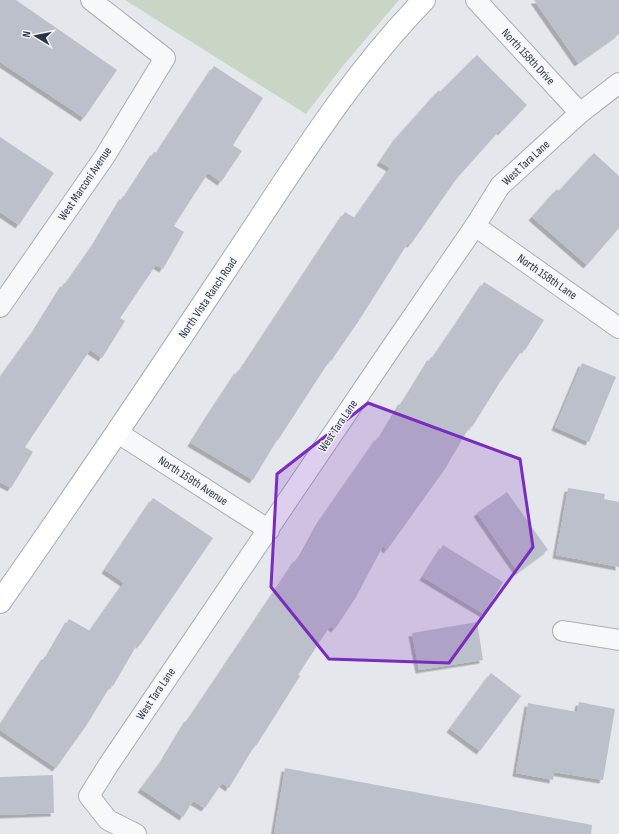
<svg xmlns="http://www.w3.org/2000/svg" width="619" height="834" viewBox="0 0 619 834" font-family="'Sofia Sans Condensed',sans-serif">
  <defs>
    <filter id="shadow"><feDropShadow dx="-3.5" dy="3.5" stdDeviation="0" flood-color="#0004"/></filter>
  </defs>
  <rect width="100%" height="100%" fill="#e4e7ec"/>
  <path fill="#c9d6c5" d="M125,0H399L342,67L306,114Z"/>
  <g fill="#bbc0ca" filter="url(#shadow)">
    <path d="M0,0H16L117,70L84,118L0,62Z"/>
    <path d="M534,0H619V34L578,63Z"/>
    <path d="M477,55L527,105L501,132L500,130L457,178L411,244L408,243L358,322L331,361L330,360L278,440H277L253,480L191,443L211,411L238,370L240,371L345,212L355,218L390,168L380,162L397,137L439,90L440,92Z"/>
    <path d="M214,66L263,98L233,145L242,151L221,182L208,173L174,226L184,232L163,269L156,265L120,318L125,321L102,358L90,350L25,447L33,452L11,488L0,482V378L36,328L64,283L66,284L96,241L123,196L125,197L154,152L157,153Z"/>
    <path d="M0,137L54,173L19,225L0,212Z"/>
    <path d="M594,153L619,176V228L587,265L532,217L557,189L559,191Z"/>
    <path d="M484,282L544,320L525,350L523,349L500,382L472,427L470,426L445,469L417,508L387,550L383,546L356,597L335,629L330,626L298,675L300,676L256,746L255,745L229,788L222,783L205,808L193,801L183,817L141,789L164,758L188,718L189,719L297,558L299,559L321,519L378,437L380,438L402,401H404L431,357L433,358L459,320Z"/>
    <path d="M582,363L616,377L589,442L555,427Z"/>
    <path d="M568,488L605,494L604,499L619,502V567L556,555Z"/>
    <path d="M507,492L548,550L518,572L477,513Z"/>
    <path d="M153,498L213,538L140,645L138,643L113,686L111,685L86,726L56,768L0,730V726L45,656L47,657L69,619L90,631L124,583L105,570Z"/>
    <path d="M443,545L503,582L484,614L423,577Z"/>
    <path d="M477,622L483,660L419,670L412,633Z"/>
    <path d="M491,673L521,696L480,751L450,729Z"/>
    <path d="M579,702L615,709L603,780L554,772L553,780L516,773L528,703L577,712Z"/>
    <path d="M285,768L592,825L591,834H274Z"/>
    <path d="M53,775L54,813L0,815V777Z"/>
  </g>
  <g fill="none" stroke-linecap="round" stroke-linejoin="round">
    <g stroke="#a9aeb7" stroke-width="22">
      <g id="street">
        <path d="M476,0L580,113"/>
        <path d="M475,226L619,328"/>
        <path d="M0,307L105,156L165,58L91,0"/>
        <path d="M118,433L269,530"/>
        <path d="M563,631L619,640"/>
        <path d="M136,834L108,820L89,796L109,764L391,348L475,226L500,186L580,113L619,83"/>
      </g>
    </g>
    <g stroke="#a9aeb7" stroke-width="24">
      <path id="secondary" d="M0,602C78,491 154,378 229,265C290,174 347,79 424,0"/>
    </g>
    <use href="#street" stroke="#f7f8fa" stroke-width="20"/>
    <use href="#secondary" stroke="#fff" stroke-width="22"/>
  </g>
  <path fill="#7b2cbf" fill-opacity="0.2" stroke="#7b2cbf" stroke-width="3" stroke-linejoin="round" d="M368,403L520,459L533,547L449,663L329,659L271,587L277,474Z"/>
  <g text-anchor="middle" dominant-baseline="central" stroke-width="3" stroke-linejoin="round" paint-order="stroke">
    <g font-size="12" fill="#2b3445" stroke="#f4f6f9">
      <text transform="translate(528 57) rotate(47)">North 158th Drive</text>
      <text transform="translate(526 163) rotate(-43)">West Tara Lane</text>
      <text transform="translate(85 184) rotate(-56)">West Marconi Avenue</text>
      <text transform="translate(547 277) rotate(35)">North 158th Lane</text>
      <text transform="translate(208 298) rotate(-56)">North Vista Ranch Road</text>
      <text transform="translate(338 426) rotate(-56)">West Tara Lane</text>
      <text transform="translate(193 481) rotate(33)">North 159th Avenue</text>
      <text transform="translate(156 694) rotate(-56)">West Tara Lane</text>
    </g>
  </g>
  <g transform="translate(36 36) rotate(280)" stroke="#f4f6f9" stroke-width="3" paint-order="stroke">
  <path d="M0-3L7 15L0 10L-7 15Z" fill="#2b3445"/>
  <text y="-6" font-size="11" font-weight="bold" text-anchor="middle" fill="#2b3445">N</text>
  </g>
</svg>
